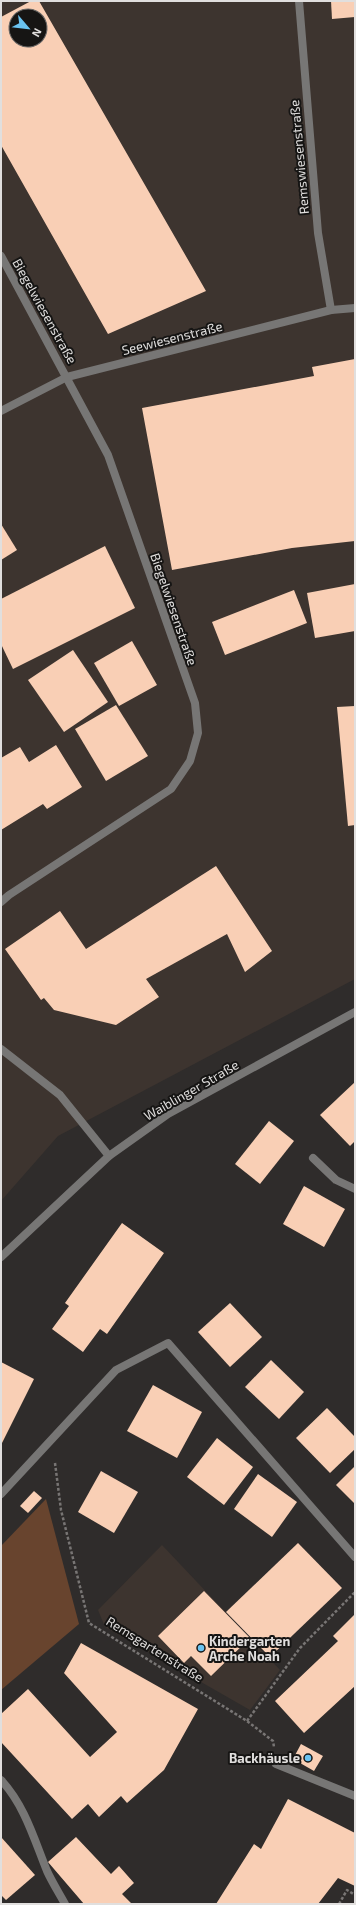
<svg xmlns="http://www.w3.org/2000/svg" width="356" height="1905" viewBox="0 0 356 1905" font-family="'Exo 2',sans-serif">
  <rect width="100%" height="100%" fill="#2f2c2b"/>
  <g fill="#3d342f" fill-rule="evenodd">
    <path d="M1,1H355V979L58,1136L1,1201ZM16,16H40V40H16Z"/>
    <path d="M162,1545L280,1670L250,1710L105,1627L98,1610Z"/>
  </g>
  <path fill="#68442e" d="M46,1499L79,1624L1,1690V1546Z"/>
  <g fill="#f9cfb5" fill-rule="evenodd">
    <path d="M31,1H39L206,291L108,334L1,145V17ZM16,16H40V40H16Z"/>
    <path d="M331,1H355V17L332,19Z"/>
    <path d="M355,359V541L292,548L172,570L142,408L314,376L312,367Z"/>
    <path d="M1,524L17,550L1,560Z"/>
    <path d="M105,546L135,608L13,669L1,644V599Z"/>
    <path d="M355,584V631L315,638L307,593Z"/>
    <path d="M294,590L307,623L225,655L212,622Z"/>
    <path d="M132,641L157,685L119,706L94,663Z"/>
    <path d="M73,650L108,702L64,732L28,680Z"/>
    <path d="M116,705L148,756L106,781L75,729Z"/>
    <path d="M355,706V825L348,826L337,707Z"/>
    <path d="M56,745L82,787L47,809L43,804L1,830V758L20,747L29,762Z"/>
    <path d="M216,866L272,951L245,972L227,934L146,979L159,997L116,1025L54,1010L44,998L41,1000L5,949L60,911L86,949Z"/>
    <path d="M355,1082V1141L350,1146L320,1115Z"/>
    <path d="M269,1121L294,1141L260,1184L235,1164Z"/>
    <path d="M304,1186L345,1209L324,1247L283,1224Z"/>
    <path d="M122,1223L164,1253L107,1334L100,1329L83,1352L52,1329L69,1306L65,1303Z"/>
    <path d="M230,1303L262,1337L230,1367L198,1332Z"/>
    <path d="M271,1360L304,1392L279,1419L245,1387Z"/>
    <path d="M1,1362L34,1379L1,1445Z"/>
    <path d="M153,1385L202,1412L177,1458L127,1431Z"/>
    <path d="M327,1408L355,1437V1449L330,1473L296,1438Z"/>
    <path d="M217,1438L253,1467L224,1505L187,1477Z"/>
    <path d="M355,1466V1504L336,1485Z"/>
    <path d="M101,1471L138,1492L114,1533L78,1512Z"/>
    <path d="M258,1474L297,1502L272,1537L234,1509Z"/>
    <path d="M34,1491L42,1498L28,1513L20,1506Z"/>
    <path d="M298,1543L342,1588L270,1657L226,1612Z"/>
    <path d="M204,1591L250,1638L211,1676L191,1656L184,1663L158,1636Z"/>
    <path d="M355,1614V1686L304,1733L275,1701L338,1641L333,1636Z"/>
    <path d="M81,1643L198,1709L164,1770L127,1803L121,1796L99,1817L88,1804L72,1819L1,1742V1714L28,1689L90,1757L117,1732L64,1673Z"/>
    <path d="M301,1744L323,1756L314,1771L293,1759Z"/>
    <path d="M288,1799L355,1833V1886L338,1878L318,1904H216L254,1844L261,1849Z"/>
    <path d="M1,1837L35,1875L6,1900L1,1895Z"/>
    <path d="M76,1837L111,1874L119,1866L134,1883L122,1894L132,1904H84L48,1862Z"/>
  </g>
  <g fill="none" stroke-linecap="round" stroke-linejoin="round">
    <g stroke="#787574" stroke-width="2.5" stroke-dasharray="3 2" stroke-linecap="butt">
      <path d="M55,1463L61,1510L89,1623L247,1721L273,1741L274,1747"/>
      <path d="M247,1721L300,1648L355,1592"/>
      <path d="M339,1904L347,1890L355,1895"/>
    </g>
    <g stroke="#777675" stroke-width="8">
      <path d="M313,1158L336,1180L355,1189"/>
      <path d="M276,1764L355,1796"/>
      <path d="M1,1780C25,1806 34,1839 47,1871C52,1882 59,1893 65,1904"/>
    </g>
    <g stroke="#777675" stroke-width="8">
      <path d="M299,1L318,233L331,310"/>
      <path d="M1,256L108,455L195,703L198,733L190,761L171,789L9,895L1,902"/>
      <path d="M1,411L67,377L331,310L355,308"/>
      <path d="M1,1049L60,1095L109,1156"/>
      <path d="M1,1494L116,1370L168,1343L355,1557"/>
    </g>
    <path stroke="#777675" stroke-width="8" d="M1,1257L109,1156L168,1114L355,1012"/>
  </g>
  <g fill="#6ac3f1" stroke="#161514" stroke-width="1.5">
    <circle cx="201" cy="1648" r="4"/>
    <circle cx="308" cy="1758" r="4"/>
  </g>
  <g text-anchor="middle" dominant-baseline="central" stroke-width="4" stroke-linejoin="round" paint-order="stroke">
    <g font-size="13" fill="#e1dfde" stroke="#161514">
      <text transform="translate(299 157) rotate(-95)">Remswiesenstraße</text>
      <text transform="translate(45 311) rotate(61)">Biegelwiesenstraße</text>
      <text transform="translate(172 338) rotate(-14)">Seewiesenstraße</text>
      <text transform="translate(174 609) rotate(71)">Biegelwiesenstraße</text>
      <text transform="translate(191 1090) rotate(-30)">Waiblinger Straße</text>
      <text transform="translate(155 1649) rotate(32)">Remsgartenstraße</text>
    </g>
    <g font-size="13" font-weight="bold" fill="#e1dfde" stroke="#161514" text-anchor="start">
      <text x="209" y="1641">Kindergarten<tspan x="209" dy="15">Arche Noah</tspan></text>
      <text x="300" y="1758" text-anchor="end">Backhäusle</text>
    </g>
  </g>
  <rect width="356" height="1905" fill="none" stroke="#e1dfde" stroke-width="4"/>
  <g transform="translate(28 28) rotate(118)"><circle r="19" fill="#161514" stroke="#676665"/>
  <path d="M0-3L7 15L0 10L-7 15Z" fill="#6ac3f1"/>
  <text y="-6" font-size="11" font-weight="bold" text-anchor="middle" fill="#e1dfde">N</text>
  </g>
</svg>
